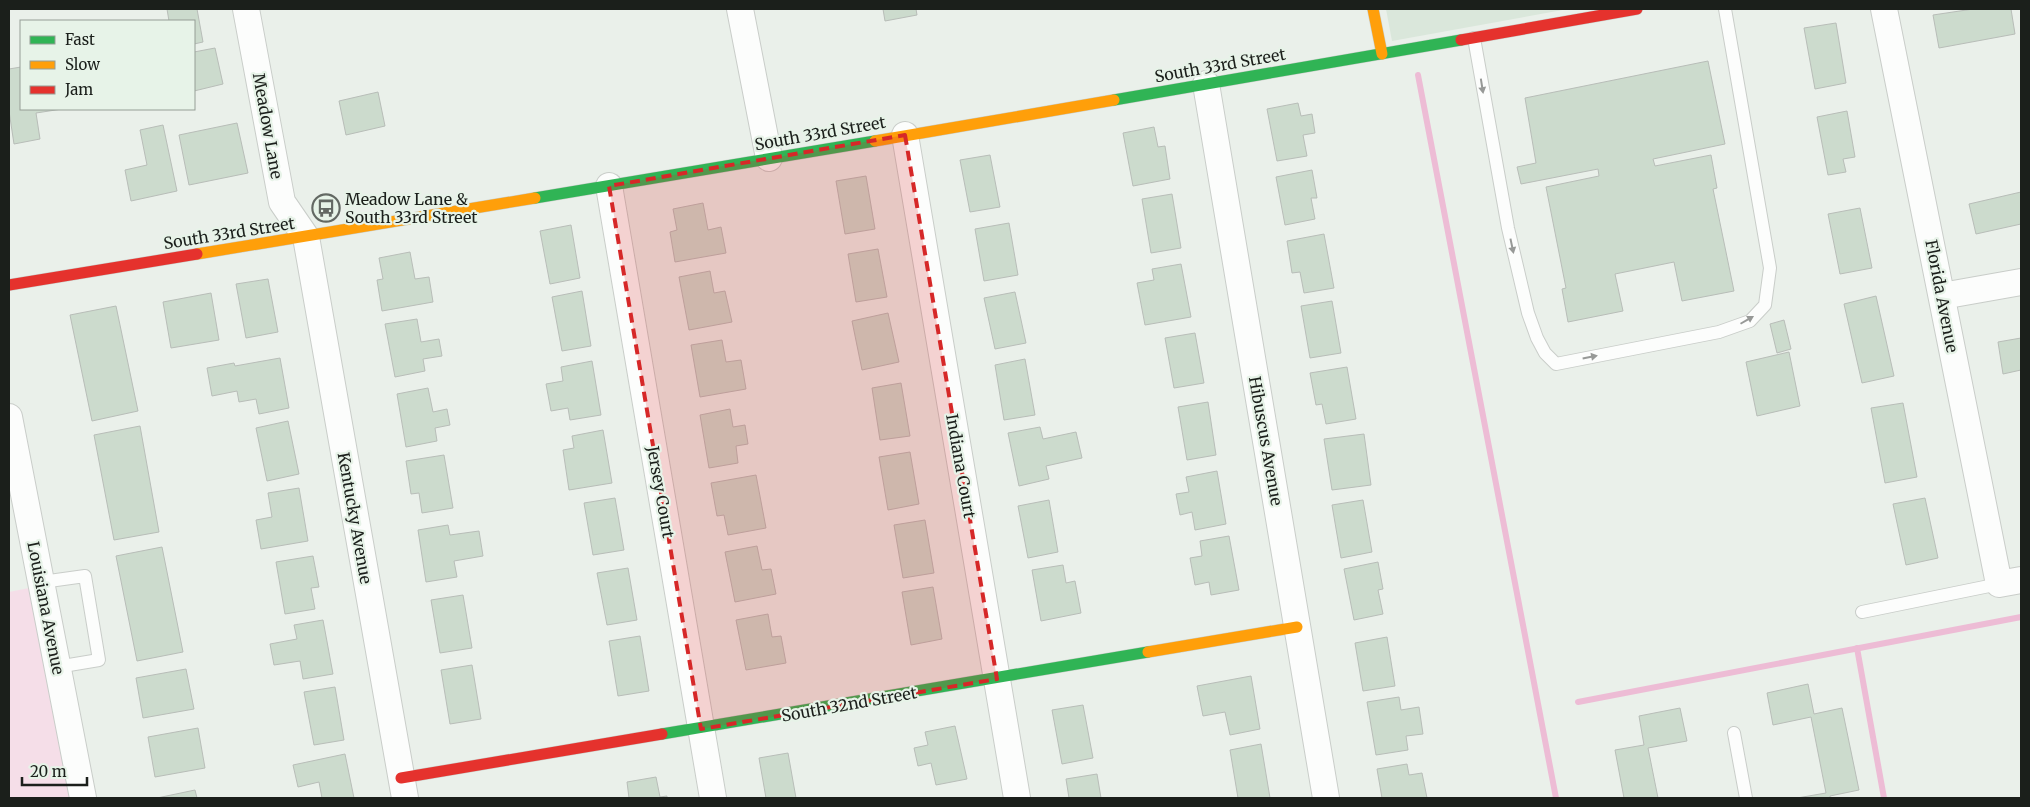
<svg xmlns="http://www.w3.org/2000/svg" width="2030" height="807" viewBox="0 0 2030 807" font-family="Merriweather,serif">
  <rect width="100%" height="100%" fill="#eaf0ea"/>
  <path fill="#dae7db" d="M1386,9H1568L1392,41Z"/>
  <path fill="#f5dee8" d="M29,588L70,798H9V592Z"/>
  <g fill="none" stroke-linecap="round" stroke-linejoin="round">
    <g stroke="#edbcd5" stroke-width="6">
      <path d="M1418,75L1556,798"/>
      <path d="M1857,648L1884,798"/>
      <path d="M1578,702L2021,617"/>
    </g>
  </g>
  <g fill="#ccdbcd" stroke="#b8bdb8">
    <path d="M167,9H197L203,42L194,44V21H169Z"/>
    <path d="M883,9H916L917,15L885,21Z"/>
    <path d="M1973,9H2011L2015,34L1939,48L1933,15Z"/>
    <path d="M1836,23L1846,83L1815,89L1804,28Z"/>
    <path d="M215,48L223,84L194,91V52Z"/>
    <path d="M1708,61L1725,144L1653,159L1655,166L1711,155L1717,188L1713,189L1734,291L1682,301L1674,262L1615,274L1623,311L1568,322L1562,289L1566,288L1546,187L1599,176L1598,169L1521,184L1517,167L1536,163L1525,98Z"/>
    <path d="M21,67V109H62L36,113L40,139L14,144L9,111V69Z"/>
    <path d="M378,92L385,126L346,135L339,101Z"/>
    <path d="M1298,103L1301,116L1312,114L1315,133L1303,135L1307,156L1277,161L1267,109Z"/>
    <path d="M1847,111L1855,157L1843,159L1846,172L1828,175L1817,117Z"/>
    <path d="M237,123L248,173L189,185L179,135Z"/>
    <path d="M163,125L177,191L131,201L125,170L147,165L140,130Z"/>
    <path d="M1154,127L1158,147L1165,146L1170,179L1133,186L1123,133Z"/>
    <path d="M990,155L1000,207L970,212L960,160Z"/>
    <path d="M1312,170L1317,198H1311L1315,219L1285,225L1276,177Z"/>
    <path d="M866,176L875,229L845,234L836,181Z"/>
    <path d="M2021,192V224L1976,234L1969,204Z"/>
    <path d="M1172,194L1181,248L1151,253L1142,199Z"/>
    <path d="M703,203L708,230L721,227L726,253L675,262L670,232L677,230L673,209Z"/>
    <path d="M1860,208L1872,268L1840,274L1828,214Z"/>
    <path d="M1009,223L1018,275L984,281L975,229Z"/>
    <path d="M571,225L580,278L550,284L540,231Z"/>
    <path d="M1324,234L1334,288L1304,293L1300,272L1292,273L1287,241Z"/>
    <path d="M878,249L887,297L856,302L848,254Z"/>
    <path d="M410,252L415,279L429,277L433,302L382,311L377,280L383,279L379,258Z"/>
    <path d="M1181,264L1191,317L1145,325L1137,283L1154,280L1152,269Z"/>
    <path d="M710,271L714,293L725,291L732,322L689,330L679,277Z"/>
    <path d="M268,279L278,332L246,338L236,284Z"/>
    <path d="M582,291L591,346L562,351L552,297Z"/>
    <path d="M1015,292L1026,343L995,349L984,298Z"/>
    <path d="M211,293L219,340L171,348L163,302Z"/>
    <path d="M1876,296L1894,376L1862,383L1844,304Z"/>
    <path d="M1332,301L1341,353L1310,358L1301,306Z"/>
    <path d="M116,306L138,411L92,421L70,315Z"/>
    <path d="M888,313L899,362L862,370L852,321Z"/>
    <path d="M417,319L421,342L439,339L442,356L423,359L425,371L395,377L385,324Z"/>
    <path d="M1784,320L1791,349L1777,353L1770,324Z"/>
    <path d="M1195,333L1204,383L1174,388L1165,338Z"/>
    <path d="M2021,338V370L2003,374L1998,342Z"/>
    <path d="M722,340L726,362L741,360L746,389L700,397L691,345Z"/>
    <path d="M1789,352L1800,406L1757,416L1746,362Z"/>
    <path d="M280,358L289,408L259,414L256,399L239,402L237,391L212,396L207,368L234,363L235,366Z"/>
    <path d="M1025,359L1035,415L1004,420L995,365Z"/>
    <path d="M592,361L601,415L570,420L568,408L551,411L546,384L563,381L561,367Z"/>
    <path d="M1347,367L1356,419L1326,424L1322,404L1316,405L1310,373Z"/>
    <path d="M901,383L910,436L880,440L872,388Z"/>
    <path d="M428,388L433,412L447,409L450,425L435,428L437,441L406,447L397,394Z"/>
    <path d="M1208,402L1216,455L1187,460L1178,407Z"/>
    <path d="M1903,403L1917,477L1885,483L1871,408Z"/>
    <path d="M730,409L733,427L745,425L748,444L736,446L738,463L709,468L700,415Z"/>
    <path d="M288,421L299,474L267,481L256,428Z"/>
    <path d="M140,426L159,532L114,540L94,435Z"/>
    <path d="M1040,427L1043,439L1076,432L1082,458L1046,466L1049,479L1019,486L1008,433Z"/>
    <path d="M603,430L612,483L569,490L563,450L574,448L572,436Z"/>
    <path d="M1364,434L1371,485L1332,490L1324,439Z"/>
    <path d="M910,452L919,504L888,510L879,457Z"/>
    <path d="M444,455L453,508L422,513L419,493L411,494L406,461Z"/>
    <path d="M1217,471L1226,524L1195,530L1192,512L1180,515L1176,494L1189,492L1186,477Z"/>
    <path d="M756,475L766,528L728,535L724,515L717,516L711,483Z"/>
    <path d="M299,488L308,541L261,549L256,520L272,517L268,493Z"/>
    <path d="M615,498L624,550L593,555L584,503Z"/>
    <path d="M1925,498L1938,558L1906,565L1893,504Z"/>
    <path d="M1049,500L1058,552L1028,558L1018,506Z"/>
    <path d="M1363,500L1372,552L1341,558L1332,505Z"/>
    <path d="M925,520L934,573L903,578L894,525Z"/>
    <path d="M448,525L450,535L479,531L483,556L454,561L457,577L426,582L418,530Z"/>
    <path d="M1229,536L1239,590L1211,595L1209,582L1195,585L1190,558L1202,556L1200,541Z"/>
    <path d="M757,546L762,570L771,569L776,594L735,602L725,552Z"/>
    <path d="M162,547L183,652L137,661L116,556Z"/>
    <path d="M313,556L319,587L311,588L315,609L285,614L276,562Z"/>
    <path d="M1378,562L1383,589L1378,590L1383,614L1354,620L1344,569Z"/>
    <path d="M1063,565L1066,583L1075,581L1081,613L1041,621L1032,570Z"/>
    <path d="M628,568L637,620L607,625L597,573Z"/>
    <path d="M933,587L942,639L911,645L902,592Z"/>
    <path d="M463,595L472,648L440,653L431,600Z"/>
    <path d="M768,614L772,637L781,636L786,663L746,670L736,620Z"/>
    <path d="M323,620L333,674L303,679L300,661L274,665L270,644L297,639L294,625Z"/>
    <path d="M640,636L649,691L618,696L609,641Z"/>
    <path d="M1387,637L1395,686L1363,691L1355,643Z"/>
    <path d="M472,665L481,719L450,724L441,670Z"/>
    <path d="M186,669L194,709L143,718L136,678Z"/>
    <path d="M1251,676L1260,729L1230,735L1225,712L1203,716L1197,686Z"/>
    <path d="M1808,684L1814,714L1842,708L1859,790L1830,796V798H1797L1826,793L1811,717L1773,725L1767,693Z"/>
    <path d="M335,687L344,740L314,745L304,692Z"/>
    <path d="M1399,697L1401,710L1419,707L1423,734L1406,736L1408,750L1376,755L1367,702Z"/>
    <path d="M1083,705L1093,758L1062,764L1052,710Z"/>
    <path d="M1680,708L1687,741L1648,748L1658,798H1624L1615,750L1644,745L1639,716Z"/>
    <path d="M955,726L967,779L936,785L931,763L918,766L914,748L928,745L925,732Z"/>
    <path d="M198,728L205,768L155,777L148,737Z"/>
    <path d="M1261,744L1270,798H1238L1230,750Z"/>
    <path d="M788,753L796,798H766L759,758Z"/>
    <path d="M345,754L354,798H322L319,782L298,787L293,765Z"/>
    <path d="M1407,764L1409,775L1422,773L1427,798H1382L1377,769Z"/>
    <path d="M1097,774L1101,798H1069L1066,779Z"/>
    <path d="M656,777L660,797L667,796V798H629L627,782Z"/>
    <path d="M195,790L197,798H157Z"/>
  </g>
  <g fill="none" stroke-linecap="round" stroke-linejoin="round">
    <g stroke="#c9cdc9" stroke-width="14">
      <g id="lane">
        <path d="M1474,38L1508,228L1528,313L1537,338L1545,353L1556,364L1719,332L1750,321L1765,305L1770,268L1725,9"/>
        <path d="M42,582L85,576L99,660L57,667"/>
        <path d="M1862,612L1999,584"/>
        <path d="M1734,733L1746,798"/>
      </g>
    </g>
    <g stroke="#c9cdc9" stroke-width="28">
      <g id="street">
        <path d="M246,9L282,202L306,237L405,798"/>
        <path d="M740,9L769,158"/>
        <path d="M1884,9L1999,584L2021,580"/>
        <path d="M1206,84L1326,798"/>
        <path d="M905,135L1017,798"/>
        <path d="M609,186L713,798"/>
        <path d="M1942,296L2021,282"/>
        <path d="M9,417L83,798"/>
      </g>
    </g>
    <g stroke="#c9cdc9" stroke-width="12">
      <g id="fast">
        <path d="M1114,100L1461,40"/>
        <path d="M535,198L875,141"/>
        <path d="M662,734L1148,652"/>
      </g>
    </g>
    <g stroke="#c9cdc9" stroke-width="12">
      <g id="slow">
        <path d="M1373,9L1382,54"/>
        <path d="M875,141L1114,100"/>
        <path d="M197,254L535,198"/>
        <path d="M1148,652L1297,627"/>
      </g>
    </g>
    <g stroke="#c9cdc9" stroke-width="12">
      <g id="jam">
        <path d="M1461,40L1637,9"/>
        <path d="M9,285L197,254"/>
        <path d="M401,778L662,734"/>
      </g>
    </g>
    <use href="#lane" stroke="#fcfdfc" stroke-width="12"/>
    <use href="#street" stroke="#fcfdfc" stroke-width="26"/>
    <use href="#fast" stroke="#30b455" stroke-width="11"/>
    <use href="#slow" stroke="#ff9f0a" stroke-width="11"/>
    <use href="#jam" stroke="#e5322d" stroke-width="11"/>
  </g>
  <defs><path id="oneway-solid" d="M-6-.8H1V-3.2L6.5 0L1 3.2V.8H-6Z" transform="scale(1.25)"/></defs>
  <g fill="#979997">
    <use href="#oneway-solid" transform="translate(1482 86) rotate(81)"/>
    <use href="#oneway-solid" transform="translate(1512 246) rotate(78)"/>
    <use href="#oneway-solid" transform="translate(1747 320) rotate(-30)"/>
    <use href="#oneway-solid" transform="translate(1590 357) rotate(-11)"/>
  </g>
  <path fill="#d62828" fill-opacity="0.2" stroke="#d62828" stroke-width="4" stroke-dasharray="10 6" stroke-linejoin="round" d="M905,135L997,679L701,729L609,186Z"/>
  <defs>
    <g id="bus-ring" transform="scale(1.4375)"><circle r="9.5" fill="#e7f3e8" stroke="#636863" stroke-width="1.5"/><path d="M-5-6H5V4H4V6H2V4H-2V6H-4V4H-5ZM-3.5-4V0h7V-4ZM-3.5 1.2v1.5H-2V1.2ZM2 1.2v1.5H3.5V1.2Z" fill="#636863"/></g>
  </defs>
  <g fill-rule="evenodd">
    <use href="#bus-ring" x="326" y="208"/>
  </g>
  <g text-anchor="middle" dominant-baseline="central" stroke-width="4.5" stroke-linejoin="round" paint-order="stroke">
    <g font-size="16" fill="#1b1f1b" stroke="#e7f3e8">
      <text transform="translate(1220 65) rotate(-10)">South 33rd Street</text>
      <text transform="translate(268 126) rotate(80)">Meadow Lane</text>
      <text transform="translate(820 133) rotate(-10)">South 33rd Street</text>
      <text transform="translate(229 233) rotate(-9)">South 33rd Street</text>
      <text transform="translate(1942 296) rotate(79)">Florida Avenue</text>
      <text transform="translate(1266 441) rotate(80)">Hibuscus Avenue</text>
      <text transform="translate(961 466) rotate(80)">Indiana Court</text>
      <text transform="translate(661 492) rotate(80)">Jersey Court</text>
      <text transform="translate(355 518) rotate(80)">Kentucky Avenue</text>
      <text transform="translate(46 608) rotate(79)">Louisiana Avenue</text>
      <text transform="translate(849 704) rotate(-10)">South 32nd Street</text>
    </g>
    <g font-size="16" fill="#1b1f1b" stroke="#e7f3e8" text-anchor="start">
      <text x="345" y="199">Meadow Lane &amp;<tspan x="345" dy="18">South 33rd Street</tspan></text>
    </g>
  </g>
  <rect width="2030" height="807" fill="none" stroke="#1b1f1b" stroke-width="20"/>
  <rect x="20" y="20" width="175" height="90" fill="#e7f3e8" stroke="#959e96"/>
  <rect x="30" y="36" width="25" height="8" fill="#30b455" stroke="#959e96"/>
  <text x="65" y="45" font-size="15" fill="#1b1f1b">Fast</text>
  <rect x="30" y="61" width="25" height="8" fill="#ff9f0a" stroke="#959e96"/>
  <text x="65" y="70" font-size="15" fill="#1b1f1b">Slow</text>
  <rect x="30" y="86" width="25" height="8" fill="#e5322d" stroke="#959e96"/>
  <text x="65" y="95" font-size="15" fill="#1b1f1b">Jam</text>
  <path d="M22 777v8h65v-8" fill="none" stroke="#1b1f1b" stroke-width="2.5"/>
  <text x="30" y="777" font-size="15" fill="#1b1f1b" stroke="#e7f3e8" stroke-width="4" paint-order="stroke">20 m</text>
</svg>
